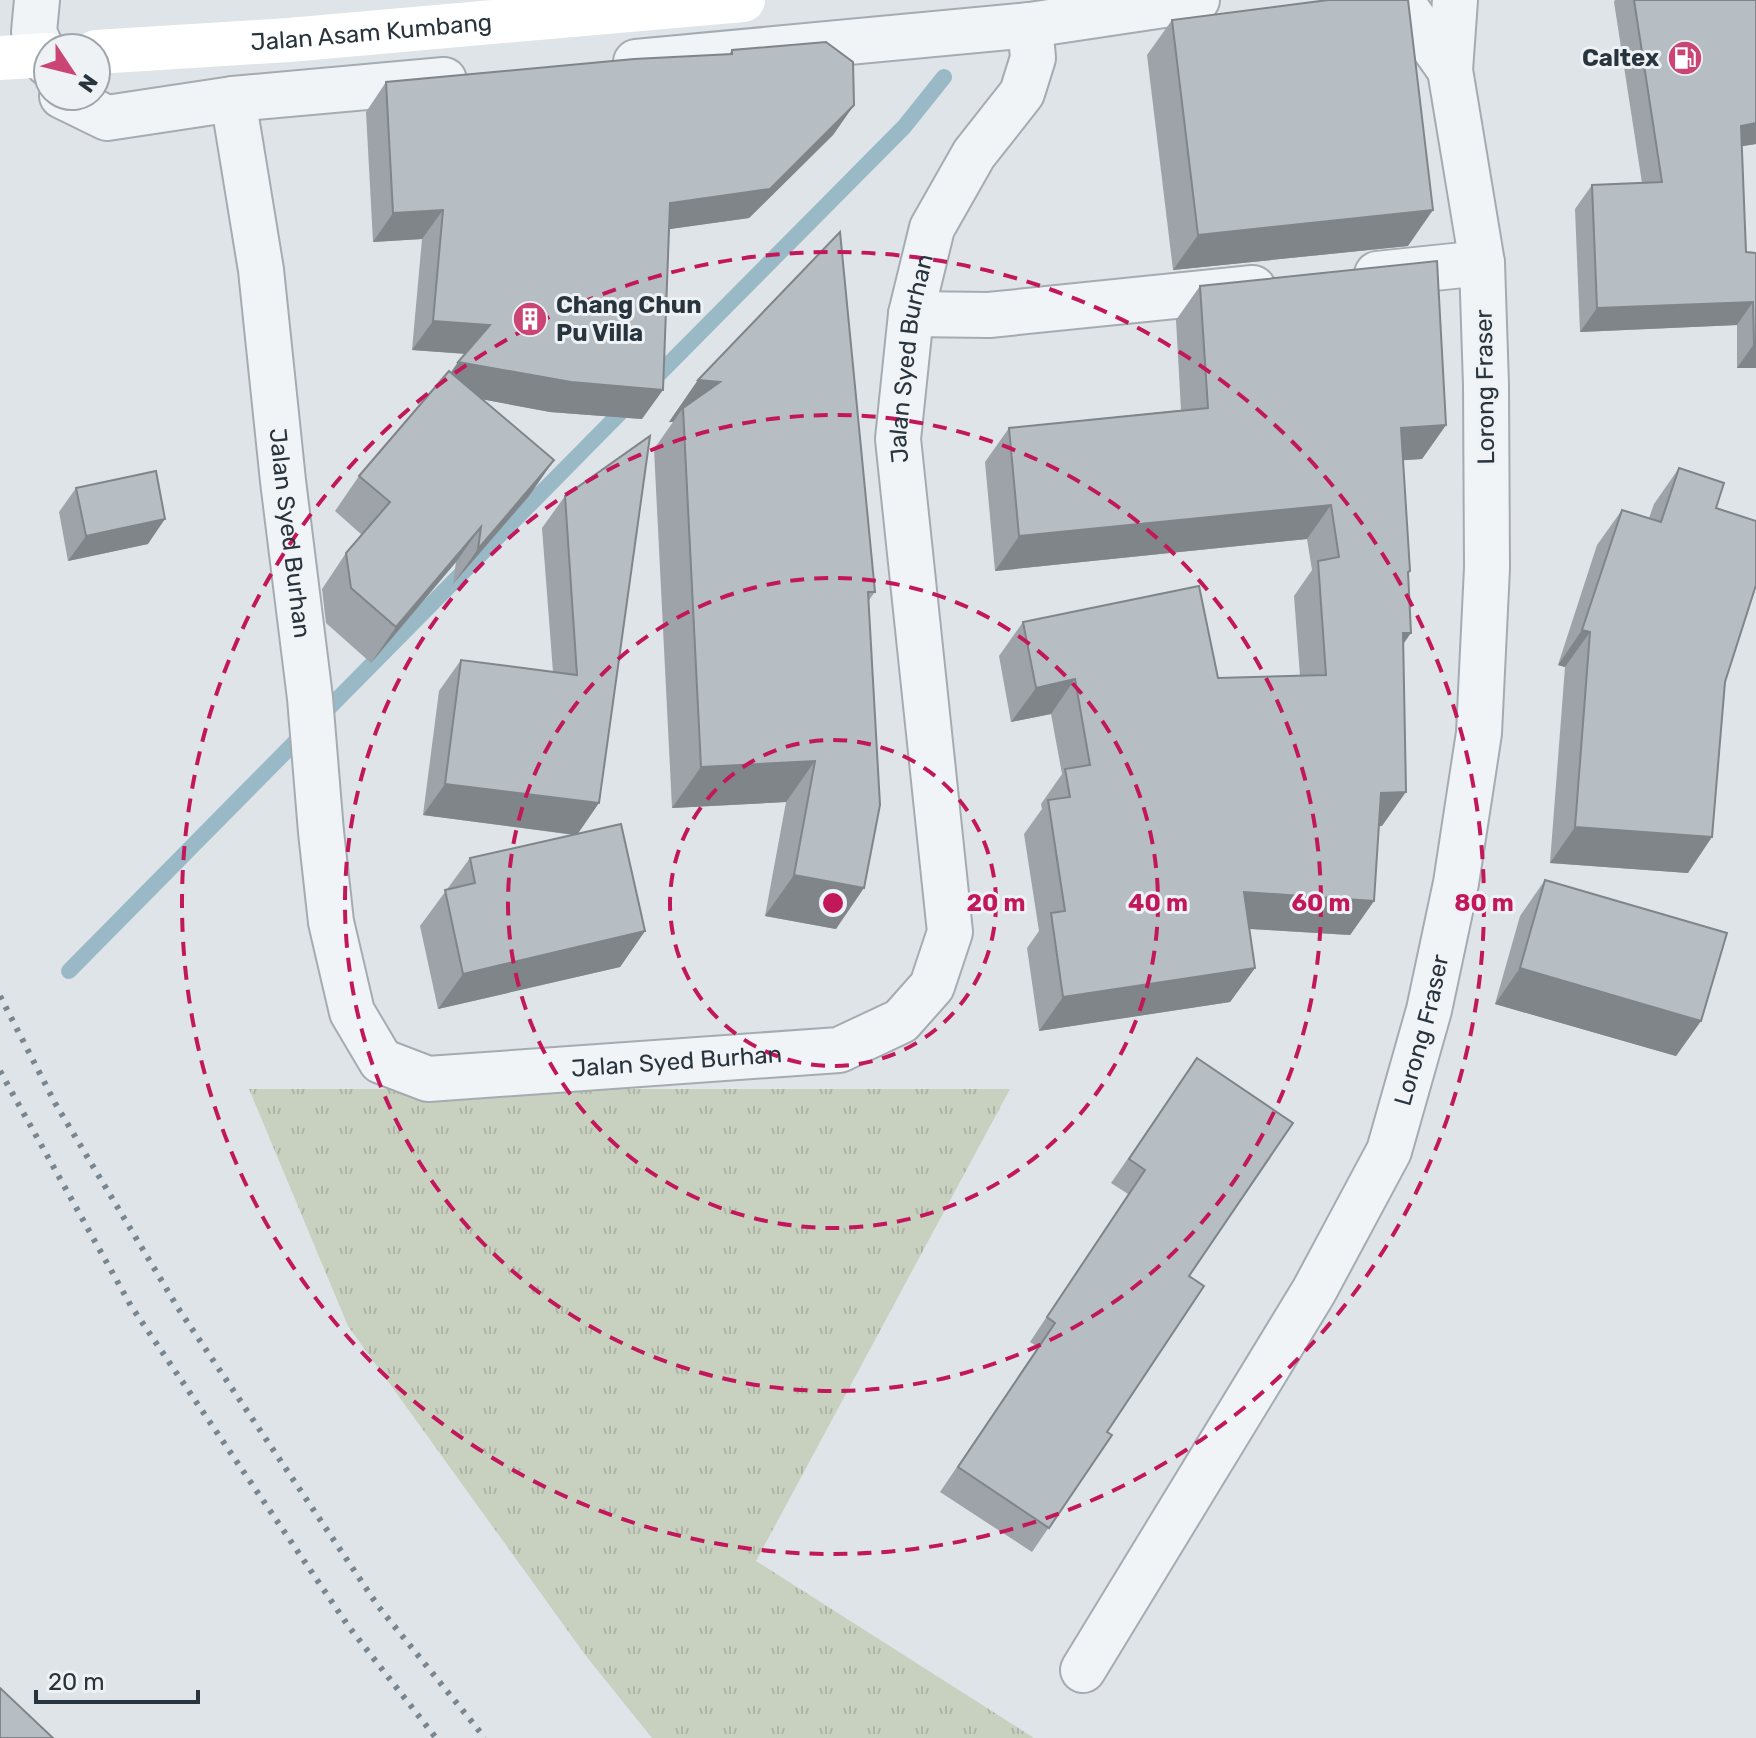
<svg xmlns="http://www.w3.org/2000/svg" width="1756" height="1738" viewBox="0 0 1756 1738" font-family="Rubik,sans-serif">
  <defs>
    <pattern id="grass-tufts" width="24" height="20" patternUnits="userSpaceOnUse" patternTransform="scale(2)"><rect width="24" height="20" fill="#c8d1c0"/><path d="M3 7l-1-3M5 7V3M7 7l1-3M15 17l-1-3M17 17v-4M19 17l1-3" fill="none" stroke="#acb4a6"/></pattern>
  </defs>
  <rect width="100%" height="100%" fill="#dee4e7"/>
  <path fill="url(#grass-tufts)" d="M249,1089H1010L756,1561L1034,1738H652L586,1656L348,1326Z"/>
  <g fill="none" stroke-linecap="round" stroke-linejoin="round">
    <g stroke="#9ab9c7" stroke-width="16">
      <path d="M649,384L904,127L944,77"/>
      <path d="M69,971L630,403"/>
    </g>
    <g stroke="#a4acb1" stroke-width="48">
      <g id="street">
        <path d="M37,0L34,32L48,64"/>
        <path d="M1400,0L1450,70"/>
        <path d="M636,62L1030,25L1197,0"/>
        <path d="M62,96L107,118L233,99L444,80"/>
        <path id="s1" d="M233,99L261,270L283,481L310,698L321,832L331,922L352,1012L381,1061L428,1079L839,1050L901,1021L932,986L950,932L898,439L911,314L932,228L974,154L1022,93L1033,58L1030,25"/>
        <path d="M1377,274L1482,263"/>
        <path d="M911,314L989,315L1253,288"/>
        <path id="s2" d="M1083,1670L1314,1291L1389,1151L1429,1010L1456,883L1479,733L1487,568L1486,385L1482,263L1450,70L1455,0"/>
      </g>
    </g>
    <use href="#street" stroke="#f1f4f6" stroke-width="44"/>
    <path stroke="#fff" stroke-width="44" id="s3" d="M96,52L289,40L743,0"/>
    <g stroke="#788691" stroke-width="6" stroke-dasharray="4 8" stroke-linecap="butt">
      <path d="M0,996L55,1103L178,1308L378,1606L485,1738"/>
      <path d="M0,1071L131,1306L349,1627L436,1738"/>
    </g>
    <path stroke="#fff" stroke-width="44" d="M0,58L48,55"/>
  </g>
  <g fill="#9da3a9">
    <path d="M1615,0H1756V144L1742,146L1746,252L1756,253V368H1737V325L1580,332L1575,209L1592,185L1642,183L1614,2Z"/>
    <path d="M1172,20L1408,246L1173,270L1147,55Z"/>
    <path d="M732,50L854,105L833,135L749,218L669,229L642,419L550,412L482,399L554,460L529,496L453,584L456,562L371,663L326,623L322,589L346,553L362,535L335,511L359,476L451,373L465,354L412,350L422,239L373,242L366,112L386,82L729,54Z"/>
    <path d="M1200,286L1446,425L1422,459L1403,460L1408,574L1404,644L1382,826H1379L1374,901L1350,935L1249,929L1255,968L1230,1002L1039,1031L1027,948L1039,931L1024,834L1042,809L1041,804L1062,774L1051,714L1011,722L999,656L1023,622L1218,678L1300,676L1294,596L1312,570L1307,539L995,571L985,462L1009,428L1181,410L1176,320Z"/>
    <path d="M698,380L875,592L869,600L836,929L765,916L786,802L672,808L654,449L673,422H669Z"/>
    <path d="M650,436L578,834L645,931L620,967L438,1009L420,926L470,858L574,835L423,815L439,691L461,660L553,672L542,528L565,496Z"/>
    <path d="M1679,468L1716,508L1725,682L1688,873L1550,863L1565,667L1558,665L1597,545L1622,510L1649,518L1654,504Z"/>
    <path d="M76,488L148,544L68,561L59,512Z"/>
    <path d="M1545,880L1701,1021L1676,1056L1495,1004L1520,916Z"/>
    <path d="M1197,1058L1189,1276L1107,1432L1112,1435L1032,1552L940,1492L1038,1347L1030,1342L1128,1194L1111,1183Z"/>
  </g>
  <g fill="#7f8589">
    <path d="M854,105L833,135L749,218L649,232L670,203Z"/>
    <path d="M1756,123V144L1725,149L1741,126Z"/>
    <path d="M443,210L422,239L373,242L393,213Z"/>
    <path d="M1433,210L1408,246L1173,270L1198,235Z"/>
    <path d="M1753,302L1737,325L1580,332L1597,308Z"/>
    <path d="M433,321L490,325L470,354L412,350Z"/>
    <path d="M1754,344H1756V368H1737Z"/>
    <path d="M458,362L663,390L642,419L550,412L438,391Z"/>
    <path d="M698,380L720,382L683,408L673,422H669Z"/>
    <path d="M1446,425L1422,459L1377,462L1401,428Z"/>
    <path d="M554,460L529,496L453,584L478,549Z"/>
    <path d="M1331,505L1307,539L995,571L1019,536Z"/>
    <path d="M165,519L148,544L68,561L86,536Z"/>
    <path d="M481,527L456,562L371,663L396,627Z"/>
    <path d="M1582,630L1590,632L1565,667L1558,665Z"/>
    <path d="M1403,633H1411L1387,667Z"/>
    <path d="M1075,679L1051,714L1011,722L1036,688Z"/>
    <path d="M815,761L786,802L672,808L701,767Z"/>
    <path d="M445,784L599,803L577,835L423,815Z"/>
    <path d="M1406,792L1382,826L1357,827L1381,793Z"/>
    <path d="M1575,827L1712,837L1688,873L1550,863Z"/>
    <path d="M794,875L864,888L836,929L765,916Z"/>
    <path d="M1244,892L1374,901L1350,935L1220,927Z"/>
    <path d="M645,931L620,967L438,1009L463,974Z"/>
    <path d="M1255,968L1230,1002L1039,1031L1063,997Z"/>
    <path d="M1520,968L1701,1021L1676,1056L1495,1004Z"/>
  </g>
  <g fill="#b6bec4" stroke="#7f8589" stroke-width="2">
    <path d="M1328,0H1408L1433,210L1198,235L1172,20Z"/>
    <path d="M1634,0H1756V123L1741,126L1746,252L1756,253V344H1754L1753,302L1597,308L1592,185L1662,182Z"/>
    <path d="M826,42L853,62L854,105L770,189L670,203L663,390L571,382L458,362L490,325L433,321L443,210L393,213L386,82L634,59L732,54V50Z"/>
    <path d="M840,232L875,592H868L880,805L864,888L794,875L815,761L701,767L683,408L720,382L698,380Z"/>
    <path d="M1437,261L1446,425L1401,428L1410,571L1408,572L1411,633H1403L1406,792L1381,793L1374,901L1244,892L1255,968L1063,997L1051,913L1065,911L1048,800L1070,797L1065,769L1090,765L1075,679L1036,688L1023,622L1199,586L1218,678L1326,675L1318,561L1339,557L1331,505L1019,536L1009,428L1208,408L1200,286Z"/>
    <path d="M449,371L554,460L478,549L481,527L396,627L351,588L346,553L390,502L359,476Z"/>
    <path d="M650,436L599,803L445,784L461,660L577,675L565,496Z"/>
    <path d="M1679,468L1724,483L1716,508L1756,521V585L1725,682L1712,837L1575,827L1590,632L1582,630L1622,510L1661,522Z"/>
    <path d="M156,471L165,519L86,536L76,488Z"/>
    <path d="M621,824L645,931L463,974L445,890L475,883L470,858Z"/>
    <path d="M1545,880L1727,933L1701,1021L1520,968Z"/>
    <path d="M1197,1058L1293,1123L1189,1276L1204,1286L1107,1432L1112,1435L1049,1528L958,1467L1055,1323L1047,1317L1145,1170L1129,1159Z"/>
    <path d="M0,1688L53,1738H0Z"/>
  </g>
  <g fill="none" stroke="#c2185b" stroke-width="4" stroke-dasharray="14 10">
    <circle cx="833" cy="903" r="163"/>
    <circle cx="833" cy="903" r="325"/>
    <circle cx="833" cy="903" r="488"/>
    <circle cx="833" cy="903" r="651"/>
  </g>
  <defs>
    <g id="fuel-disc" transform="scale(1.8)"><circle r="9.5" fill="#ca4574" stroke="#eef2f5"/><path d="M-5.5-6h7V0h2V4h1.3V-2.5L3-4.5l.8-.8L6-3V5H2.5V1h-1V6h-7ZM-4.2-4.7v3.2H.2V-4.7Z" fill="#fff"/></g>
    <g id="building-disc" transform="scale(1.8)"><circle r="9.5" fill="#ca4574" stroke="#eef2f5"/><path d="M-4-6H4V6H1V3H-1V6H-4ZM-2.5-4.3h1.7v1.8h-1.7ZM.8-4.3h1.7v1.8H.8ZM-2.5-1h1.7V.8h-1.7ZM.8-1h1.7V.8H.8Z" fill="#fff"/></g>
  </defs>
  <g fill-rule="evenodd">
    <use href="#fuel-disc" x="1685" y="58"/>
    <use href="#building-disc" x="530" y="319"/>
  </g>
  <g text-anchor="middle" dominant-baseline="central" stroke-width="6" stroke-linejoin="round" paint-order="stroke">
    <g font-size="24" fill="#28343e" stroke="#eef2f5">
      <text stroke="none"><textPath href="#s3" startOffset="276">Jalan Asam Kumbang</textPath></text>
      <text stroke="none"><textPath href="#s1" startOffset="2190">Jalan Syed Burhan</textPath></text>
      <text transform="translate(1485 387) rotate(-91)">Lorong Fraser</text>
      <text stroke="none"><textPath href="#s1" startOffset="438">Jalan Syed Burhan</textPath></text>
      <text stroke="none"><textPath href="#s2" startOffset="728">Lorong Fraser</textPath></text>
      <text stroke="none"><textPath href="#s1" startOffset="1278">Jalan Syed Burhan</textPath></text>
    </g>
    <g font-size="24" font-weight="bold" fill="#28343e" stroke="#eef2f5" text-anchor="end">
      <text x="1659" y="58">Caltex</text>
      <text x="556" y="305" text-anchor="start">Chang Chun<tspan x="556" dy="28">Pu Villa</tspan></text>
    </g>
  </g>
  <circle cx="833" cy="903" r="12" fill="#c2185b" stroke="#eef2f5" stroke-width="4"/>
  <g font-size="24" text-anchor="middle" font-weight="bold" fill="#c2185b" stroke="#eef2f5" stroke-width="6" stroke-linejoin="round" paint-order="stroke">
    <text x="996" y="911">20 m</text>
    <text x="1158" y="911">40 m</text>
    <text x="1321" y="911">60 m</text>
    <text x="1484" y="911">80 m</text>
  </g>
  <g transform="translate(72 72) rotate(125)"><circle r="38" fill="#eef2f5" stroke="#9fa6ac" stroke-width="2"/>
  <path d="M0-6L14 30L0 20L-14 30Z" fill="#ca4574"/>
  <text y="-12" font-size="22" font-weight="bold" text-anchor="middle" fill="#28343e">N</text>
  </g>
  <path d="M36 1690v12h162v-12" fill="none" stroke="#28343e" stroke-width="4"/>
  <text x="48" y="1690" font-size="24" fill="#28343e" stroke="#eef2f5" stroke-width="6" paint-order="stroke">20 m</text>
</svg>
